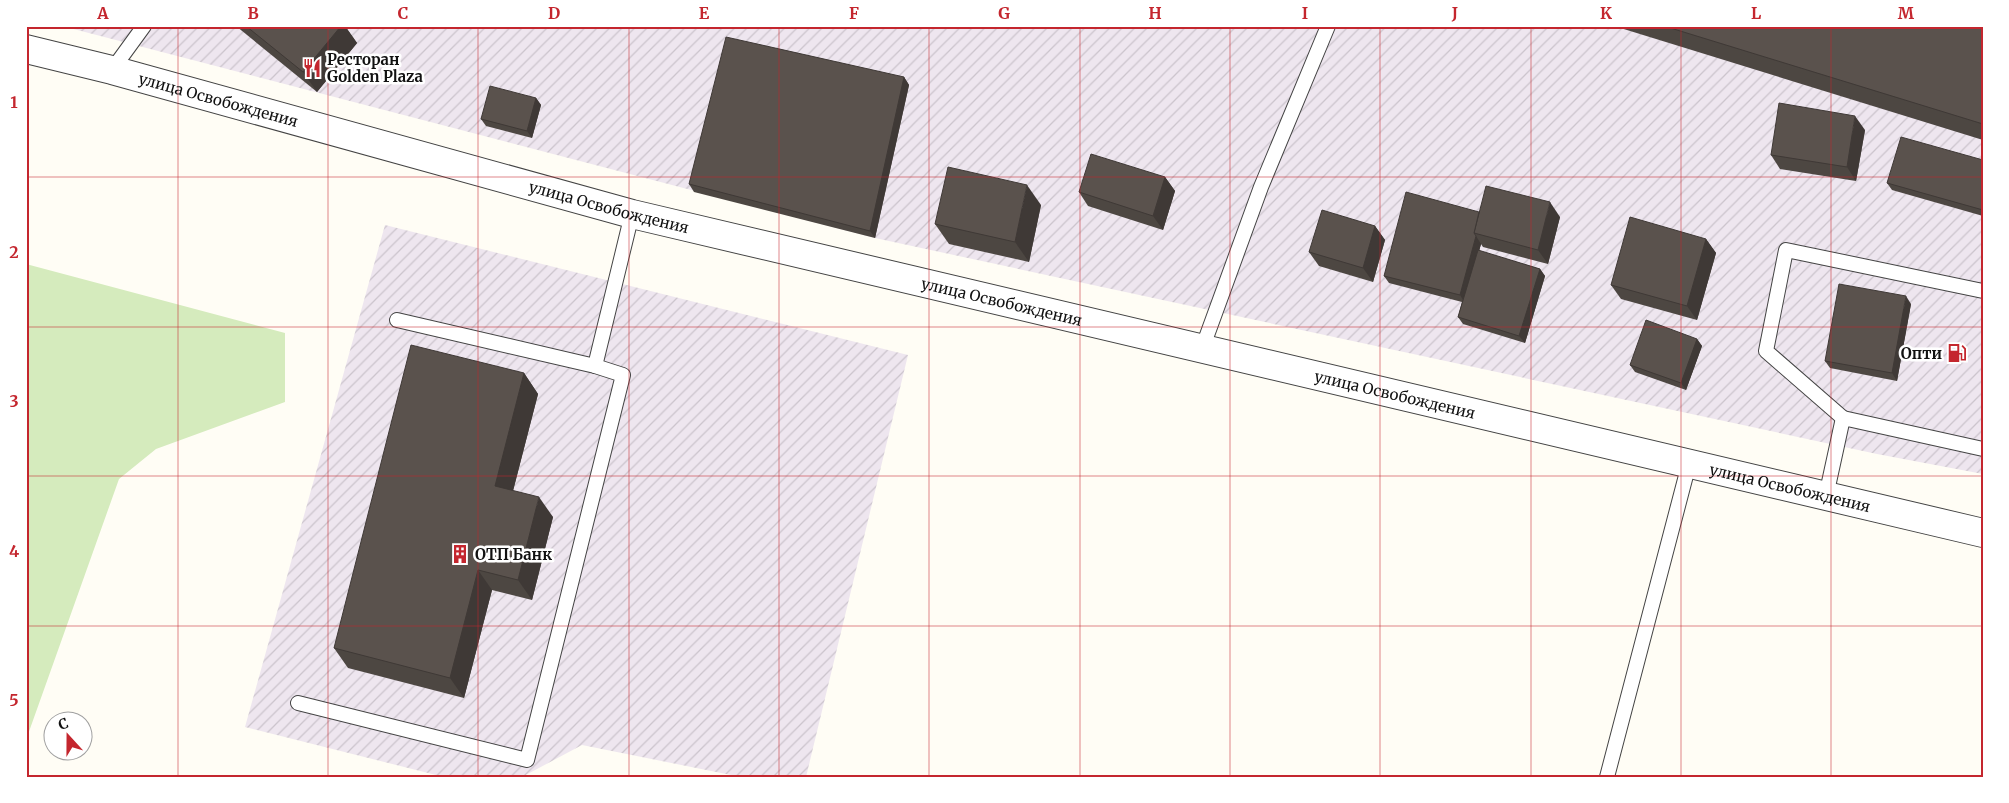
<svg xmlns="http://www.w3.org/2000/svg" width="2009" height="803" viewBox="0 0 2009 803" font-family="Merriweather,serif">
  <defs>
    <pattern id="industrial-furrows" width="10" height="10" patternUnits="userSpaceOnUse" patternTransform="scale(1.25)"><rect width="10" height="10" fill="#eee6ef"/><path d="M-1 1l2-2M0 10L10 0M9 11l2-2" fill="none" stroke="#cbc4cc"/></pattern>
  </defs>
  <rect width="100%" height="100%" fill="#fffdf5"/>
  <g fill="url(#industrial-furrows)">
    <path d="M62,26H1983V474L1877,454L875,238Z"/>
    <path d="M385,225L908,355L806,777H741L582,745L522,777H444L245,727Z"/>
  </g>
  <path fill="#d5ebbd" d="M26,264L285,333V402L156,449L119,479L26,740Z"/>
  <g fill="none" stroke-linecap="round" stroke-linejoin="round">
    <g stroke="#444" stroke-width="16">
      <g id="service">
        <path d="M112,70L144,26"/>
        <path d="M397,320L595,366L632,214"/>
        <path d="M1202,349L1261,187L1328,26"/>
        <path d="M1843,418L1766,351L1786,250L1983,291"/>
        <path d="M1826,496L1843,418L1983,449"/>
        <path d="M298,703L527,760L623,375L595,366"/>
        <path d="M1607,777L1689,464"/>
      </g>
    </g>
    <g stroke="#444" stroke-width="30">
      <g id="tertiary">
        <path id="s1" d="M26,49L112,70L632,214L1983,533"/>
      </g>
    </g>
    <use href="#service" stroke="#fff" stroke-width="14"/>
    <use href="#tertiary" stroke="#fff" stroke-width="28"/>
  </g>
  <g fill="#4d4742">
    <path d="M236,26H345L357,43L317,92Z"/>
    <path d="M1614,26H1983V140Z"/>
    <path d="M904,77L909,85L875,238L694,192L689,184Z"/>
    <path d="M536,98L541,105L532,138L486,126L481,119Z"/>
    <path d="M1865,130L1856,181L1780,169L1771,155Z"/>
    <path d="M1983,160V216L1892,190L1887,183Z"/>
    <path d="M1165,177L1175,191L1163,230L1088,206L1079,192Z"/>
    <path d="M1041,205L1029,262L949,244L935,224Z"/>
    <path d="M1479,212L1560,217L1548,264L1483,247L1481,244L1479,251L1540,269L1545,276L1525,343L1463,324L1458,317L1462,302L1389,283L1384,276Z"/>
    <path d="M1375,226L1385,240L1373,282L1319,266L1309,252Z"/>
    <path d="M1706,239L1716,253L1697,320L1621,299L1611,285Z"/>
    <path d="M1911,304L1897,381L1830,368L1825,361Z"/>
    <path d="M1697,339L1702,346L1686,390L1635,372L1630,365Z"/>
    <path d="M524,373L538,394L513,491L553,517L532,600L492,590L464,698L348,668L334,648Z"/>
  </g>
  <g fill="#3f3936">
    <path d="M341,26H345L357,43L317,92L303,72Z"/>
    <path d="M904,77L909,85L875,238L870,231Z"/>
    <path d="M536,98L541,105L532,138L527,131Z"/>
    <path d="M1855,116L1865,130L1856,181L1847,167Z"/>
    <path d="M1165,177L1175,191L1163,230L1153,216Z"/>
    <path d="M1027,185L1041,205L1029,262L1015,242Z"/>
    <path d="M1550,202L1560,217L1548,264L1538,250Z"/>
    <path d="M1375,226L1385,240L1373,282L1363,268Z"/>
    <path d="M1476,236L1481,244L1465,303L1460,295Z"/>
    <path d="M1706,239L1716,253L1697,320L1687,306Z"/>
    <path d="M1540,269L1545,276L1525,343L1519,336Z"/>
    <path d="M1906,296L1911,304L1897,381L1892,373Z"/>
    <path d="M1697,339L1702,346L1686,390L1681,383Z"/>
    <path d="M524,373L538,394L509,506L495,486Z"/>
    <path d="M539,497L553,517L532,600L518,580Z"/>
    <path d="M478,570L492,590L464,698L450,678Z"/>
  </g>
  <g fill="#5a524d" stroke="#3f3936">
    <path d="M246,26H341L303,72Z"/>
    <path d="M1664,26H1983V124Z"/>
    <path d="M726,37L904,77L870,231L689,184Z"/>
    <path d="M490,86L536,98L527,131L481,119Z"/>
    <path d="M1779,103L1855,116L1847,167L1771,155Z"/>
    <path d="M1901,137L1983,160V210L1887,183Z"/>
    <path d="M1091,154L1165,177L1153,216L1079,192Z"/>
    <path d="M948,167L1027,185L1015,242L935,224Z"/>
    <path d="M1486,186L1550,202L1538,250L1474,233Z"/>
    <path d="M1406,192L1479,212L1474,233L1476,236L1460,295L1384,276Z"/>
    <path d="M1322,210L1375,226L1363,268L1309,252Z"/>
    <path d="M1630,217L1706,239L1687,306L1611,285Z"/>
    <path d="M1478,250L1540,269L1519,336L1458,317Z"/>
    <path d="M1839,284L1906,296L1892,373L1825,361Z"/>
    <path d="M1646,320L1697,339L1681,383L1630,365Z"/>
    <path d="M411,345L524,373L495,486L539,497L518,580L478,570L450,678L334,648Z"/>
  </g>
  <path fill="none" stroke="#c4262e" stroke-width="1" stroke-opacity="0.55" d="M178,26V777M328,26V777M478,26V777M629,26V777M779,26V777M929,26V777M1080,26V777M1230,26V777M1380,26V777M1531,26V777M1681,26V777M1831,26V777M26,177H1983M26,327H1983M26,476H1983M26,626H1983"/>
  <defs>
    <g id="restaurant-bare" transform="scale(1.5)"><path d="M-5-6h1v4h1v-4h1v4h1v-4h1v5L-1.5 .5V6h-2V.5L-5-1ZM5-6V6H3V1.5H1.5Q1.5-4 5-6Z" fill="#c4262e" stroke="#fff" stroke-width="2.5" paint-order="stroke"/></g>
    <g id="fuel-bare" transform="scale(1.5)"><path d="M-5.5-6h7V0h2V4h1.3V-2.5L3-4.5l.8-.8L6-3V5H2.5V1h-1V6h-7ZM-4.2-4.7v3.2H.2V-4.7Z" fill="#c4262e" stroke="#fff" stroke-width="2.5" paint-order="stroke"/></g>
    <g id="building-bare" transform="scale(1.5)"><path d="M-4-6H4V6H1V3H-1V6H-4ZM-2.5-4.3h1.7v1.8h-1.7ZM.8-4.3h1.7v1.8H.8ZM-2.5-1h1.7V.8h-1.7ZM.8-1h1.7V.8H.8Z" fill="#c4262e" stroke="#fff" stroke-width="2.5" paint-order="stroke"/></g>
  </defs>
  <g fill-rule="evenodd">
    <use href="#restaurant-bare" x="312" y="68"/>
    <use href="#fuel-bare" x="1957" y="353"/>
    <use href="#building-bare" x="460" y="554"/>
  </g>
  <g text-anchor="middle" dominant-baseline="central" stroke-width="5" stroke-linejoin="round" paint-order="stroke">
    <g font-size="15" font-weight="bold" fill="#111" stroke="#fff" text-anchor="start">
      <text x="327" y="59">Ресторан<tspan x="327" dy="17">Golden Plaza</tspan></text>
      <text x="1942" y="353" text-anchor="end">Опти</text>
      <text x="475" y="554">ОТП Банк</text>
    </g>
    <g font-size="15" fill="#111" stroke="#fff">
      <text stroke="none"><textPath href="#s1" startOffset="199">улица Освобождения</textPath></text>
      <text stroke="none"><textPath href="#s1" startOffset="604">улица Освобождения</textPath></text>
      <text stroke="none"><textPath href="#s1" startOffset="1008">улица Освобождения</textPath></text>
      <text stroke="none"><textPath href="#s1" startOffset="1412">улица Освобождения</textPath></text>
      <text stroke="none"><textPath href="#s1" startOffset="1818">улица Освобождения</textPath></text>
    </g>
  </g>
  <rect width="2009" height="803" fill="none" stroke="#ffffff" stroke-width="55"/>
  <g transform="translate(68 736) rotate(339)"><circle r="24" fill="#ffffff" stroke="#a0a0a0"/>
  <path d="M0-4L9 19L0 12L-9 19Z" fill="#c4262e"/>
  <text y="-8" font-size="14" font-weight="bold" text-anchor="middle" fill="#111111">С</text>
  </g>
  <rect x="28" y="28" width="1954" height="748" fill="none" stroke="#c4262e" stroke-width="2"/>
  <g font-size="16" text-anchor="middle" font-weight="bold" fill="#c4262e">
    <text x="103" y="19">A</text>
    <text x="253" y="19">B</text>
    <text x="403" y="19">C</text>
    <text x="554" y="19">D</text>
    <text x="704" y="19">E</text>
    <text x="854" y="19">F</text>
    <text x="1004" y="19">G</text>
    <text x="1155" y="19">H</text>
    <text x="1305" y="19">I</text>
    <text x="1455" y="19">J</text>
    <text x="1606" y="19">K</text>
    <text x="1756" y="19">L</text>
    <text x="1906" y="19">M</text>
    <text x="14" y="108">1</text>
    <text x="14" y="258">2</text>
    <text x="14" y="407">3</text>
    <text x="14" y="557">4</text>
    <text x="14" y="706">5</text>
  </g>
</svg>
